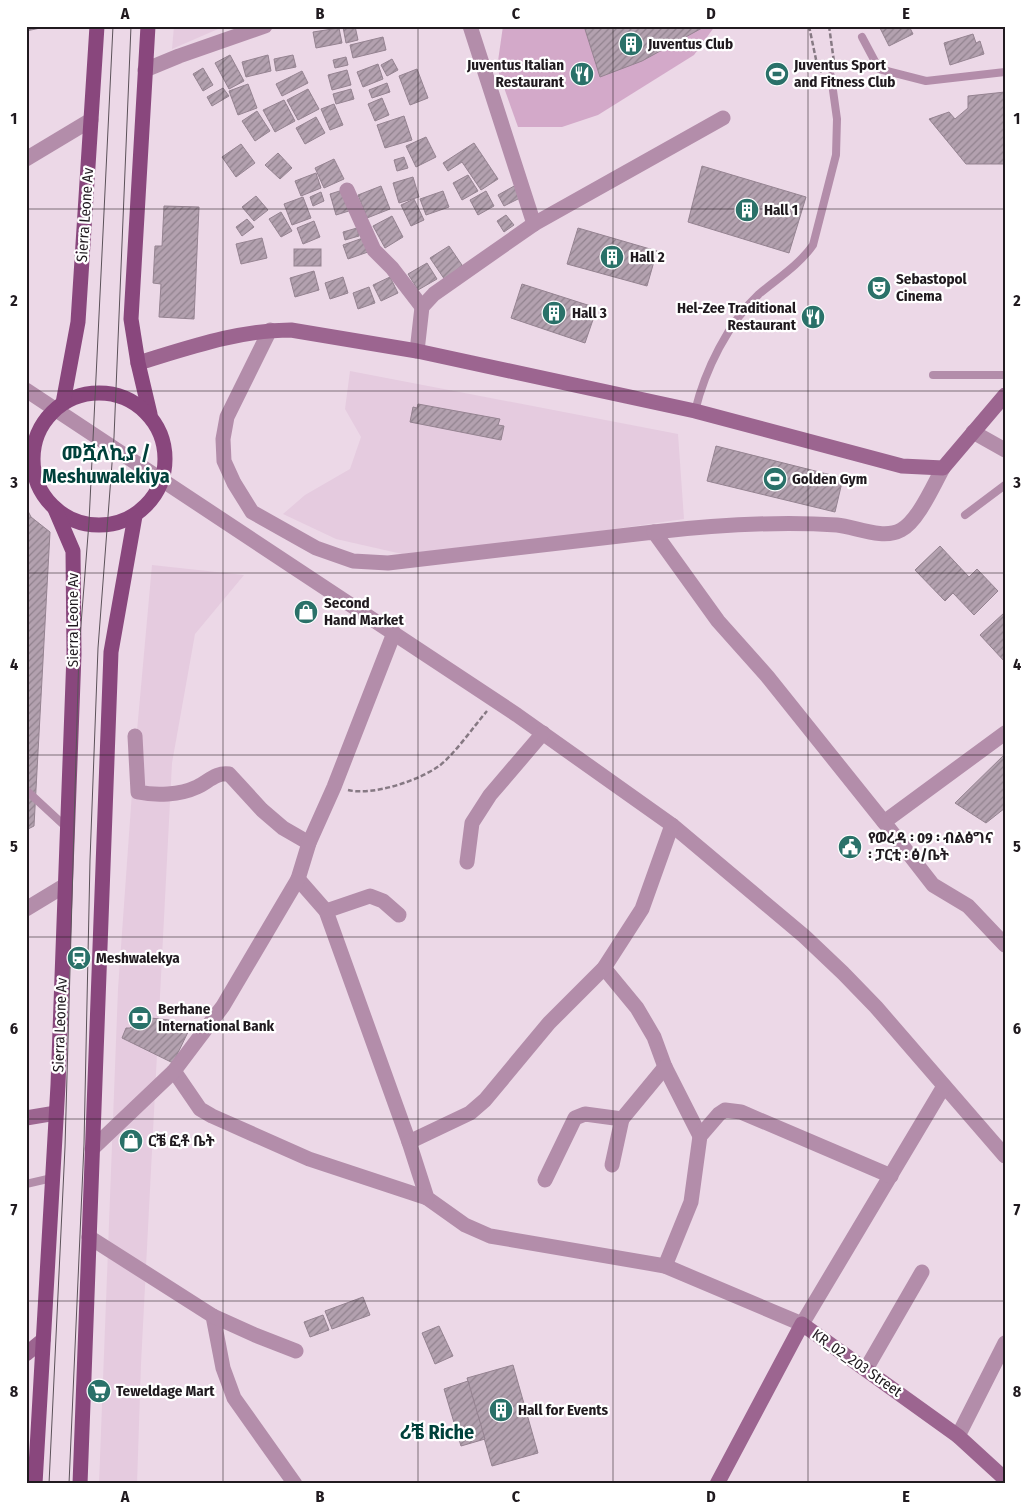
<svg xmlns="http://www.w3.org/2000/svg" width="1031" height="1510" viewBox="0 0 1031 1510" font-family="'Fira Sans Condensed','Noto Sans Ethiopic',sans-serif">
  <defs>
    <pattern id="building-hatch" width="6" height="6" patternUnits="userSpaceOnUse" patternTransform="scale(1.25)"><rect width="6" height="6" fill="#b3a1af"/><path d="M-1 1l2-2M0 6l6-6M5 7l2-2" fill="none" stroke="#91828e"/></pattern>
  </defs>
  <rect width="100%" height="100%" fill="#ecd8e7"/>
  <g fill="#e5cbdf">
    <path d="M174,26H225L172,49Z"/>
    <path d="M350,371L678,434L684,519L552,538L402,554L336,539L283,514L305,495L350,469L361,437L345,409Z"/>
    <path d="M152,565L244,575L195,634L172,763L141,1364L137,1484H99L118,989L134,764Z"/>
  </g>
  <path fill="#d3a9c9" d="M503,26H715L694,55L598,115L562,127H518L497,68Z"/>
  <g fill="url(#building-hatch)" stroke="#958391">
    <path d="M26,26H50L26,31Z"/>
    <path d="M355,26L358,40L346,43L343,27Z"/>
    <path d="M584,26H701L702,28L642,61L600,77Z"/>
    <path d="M879,26H909L913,34L889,46Z"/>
    <path d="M339,28L342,43L316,48L313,32Z"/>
    <path d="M973,34L976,43L980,41L984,54L950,65L944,43Z"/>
    <path d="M383,37L386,50L353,58L350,45Z"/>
    <path d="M230,55L244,81L229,89L215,63Z"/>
    <path d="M268,55L271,71L246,77L242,62Z"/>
    <path d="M293,55L296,67L276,71L274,59Z"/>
    <path d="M346,57L348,65L335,68L333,60Z"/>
    <path d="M392,59L398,70L387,76L381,65Z"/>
    <path d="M378,64L383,79L363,87L357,72Z"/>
    <path d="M203,68L213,85L203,91L193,74Z"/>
    <path d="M417,69L428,98L410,105L399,76Z"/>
    <path d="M347,70L351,85L332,90L328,75Z"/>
    <path d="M302,71L308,83L282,96L276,84Z"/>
    <path d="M387,83L390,92L372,98L369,90Z"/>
    <path d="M248,84L257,108L238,115L229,91Z"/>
    <path d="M223,88L229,96L212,106L207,97Z"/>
    <path d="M308,89L319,109L298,120L287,100Z"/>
    <path d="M351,89L354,99L336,104L333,94Z"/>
    <path d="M1005,92V164H966L929,119L949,112L955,119L968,108V96Z"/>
    <path d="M382,98L389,115L375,121L368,104Z"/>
    <path d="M284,100L295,121L275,132L263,110Z"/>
    <path d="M334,104L343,125L330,130L321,109Z"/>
    <path d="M257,111L270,131L255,141L242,121Z"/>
    <path d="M404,116L412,140L385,148L377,125Z"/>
    <path d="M316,117L325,133L305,144L296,128Z"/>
    <path d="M426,137L436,157L416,167L406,146Z"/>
    <path d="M474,143L498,179L481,190L462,162L448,171L443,163Z"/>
    <path d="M241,144L255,163L236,177L222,157Z"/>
    <path d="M278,153L292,168L280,179L265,165Z"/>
    <path d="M404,157L408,168L397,171L394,160Z"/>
    <path d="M334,159L344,179L324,188L315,168Z"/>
    <path d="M702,166L806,197L789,253L688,222Z"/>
    <path d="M316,173L321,188L301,196L295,181Z"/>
    <path d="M468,175L478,191L462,200L453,183Z"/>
    <path d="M413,177L419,197L399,203L393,183Z"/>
    <path d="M516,185L522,197L504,206L498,195Z"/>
    <path d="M381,186L390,209L367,218L358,195Z"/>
    <path d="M346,189L352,210L336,215L330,194Z"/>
    <path d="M443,191L449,207L426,215L420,199Z"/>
    <path d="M486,191L494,206L478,215L470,200Z"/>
    <path d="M321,192L324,201L313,206L310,197Z"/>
    <path d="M256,196L268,210L254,221L242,207Z"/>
    <path d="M303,197L311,218L292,225L284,204Z"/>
    <path d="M414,199L424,220L411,226L401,205Z"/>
    <path d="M164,206L199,207L194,319L159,317L161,284L153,283L155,246H162Z"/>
    <path d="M281,212L292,231L281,237L269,219Z"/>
    <path d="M506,215L514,225L504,232L497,221Z"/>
    <path d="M392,216L403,237L385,248L373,226Z"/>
    <path d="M247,219L254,227L242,236L236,227Z"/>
    <path d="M314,221L320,237L303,244L297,228Z"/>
    <path d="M357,228L359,236L345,240L343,232Z"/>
    <path d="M578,228L657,251L647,286L567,264Z"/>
    <path d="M262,238L267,258L241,264L236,244Z"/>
    <path d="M363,238L368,252L348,259L343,245Z"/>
    <path d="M449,246L464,268L445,280L430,258Z"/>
    <rect x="294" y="249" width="27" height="17"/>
    <path d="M427,263L437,279L418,290L408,274Z"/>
    <path d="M314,271L319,290L295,297L290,278Z"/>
    <path d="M343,277L348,293L330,299L325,283Z"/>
    <path d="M390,277L398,293L381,301L373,285Z"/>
    <path d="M522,284L597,308L585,343L511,318Z"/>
    <path d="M369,287L375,303L358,309L353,293Z"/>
    <path d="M418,404L500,419L498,425L504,426L501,440L410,422L413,407L417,408Z"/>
    <path d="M716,446L843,478L835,512L707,481Z"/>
    <path d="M26,507L31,517L50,532L34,826L26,830Z"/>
    <path d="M940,546L969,577L977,569L998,591L974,615L953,593L945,601L915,570Z"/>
    <path d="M1004,613H1005V662L980,635Z"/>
    <path d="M1005,754V808L986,823L955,803Z"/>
    <path d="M141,1017L169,1020L190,1028L173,1063L122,1038L126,1028H130Z"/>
    <path d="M363,1297L370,1315L332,1329L325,1311Z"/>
    <path d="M323,1315L329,1330L310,1337L304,1322Z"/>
    <path d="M439,1326L453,1356L435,1364L422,1333Z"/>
    <path d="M513,1365L538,1453L492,1466L467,1378Z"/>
    <path d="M468,1381L485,1439L461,1446L444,1389Z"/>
  </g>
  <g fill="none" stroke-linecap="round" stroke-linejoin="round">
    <g stroke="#867983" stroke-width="2.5" stroke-dasharray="5 2.5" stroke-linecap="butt">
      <path d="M809,26L818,69L822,72"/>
      <path d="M829,26L835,69"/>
      <path d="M348,790C372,796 418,781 439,766C454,755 474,726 487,711"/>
    </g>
    <g stroke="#b38daa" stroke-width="8">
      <path d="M862,37L879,69L926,81L1005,72"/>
      <path d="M933,375H1005"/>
      <path d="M695,411C705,370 728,323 759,294C777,279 800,264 813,245L836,155L837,119L831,76"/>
      <path d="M965,515L1005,485"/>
      <path d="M26,790L66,827"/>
      <path d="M26,1184L52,1178"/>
    </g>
    <g stroke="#b38daa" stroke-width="15">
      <path d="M470,26L534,224"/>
      <path d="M145,70L179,56L265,26"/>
      <path d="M26,159L91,120"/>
      <path d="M347,190L374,250L392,268L422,307"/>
      <path d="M270,330L227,417L223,439L224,461L234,483L252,512L316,548L353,561L388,563L654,532L718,621L767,676L884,822L1005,733"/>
      <path d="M417,351L422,307L434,294L534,224L723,118"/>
      <path d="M26,390L517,715L672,825L804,936L843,973L876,1007L1005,1156"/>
      <path d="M973,432L1005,450"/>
      <path d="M654,532C715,525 775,521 837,525C856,527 883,540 901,530C918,521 933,486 943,468"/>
      <path d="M135,736L138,792C156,796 180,795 197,787C208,782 216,772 229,774L262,810L283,828L309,843"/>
      <path d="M884,822L933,885L968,906L1005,945"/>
      <path d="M467,862L472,823L490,795L543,733"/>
      <path d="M298,879L326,911L409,1142L427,1198L465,1225L490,1236L665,1266L802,1324L944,1086"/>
      <path d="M26,909L64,886"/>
      <path d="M326,911L370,896L383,901L399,915"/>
      <path d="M604,968L637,1008L654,1037L665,1067L700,1136"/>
      <path d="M174,1071L200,1109L212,1116L309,1159L427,1198"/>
      <path d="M409,1142L470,1113L485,1100L549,1023L604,968L642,909L672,825"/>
      <path d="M92,1149L174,1071L223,1006L298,879L309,843L334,787L394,633"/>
      <path d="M612,1165L622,1119"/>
      <path d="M545,1180L575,1118L585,1114L622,1119L665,1067"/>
      <path d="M89,1237L213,1316L223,1368L234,1398L295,1484"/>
      <path d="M665,1266L691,1202L700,1136L719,1114L725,1110L741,1112L891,1176"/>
      <path d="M213,1316L255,1335L296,1351"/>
      <path d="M866,1369L922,1272"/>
      <path d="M958,1436L1005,1343"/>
    </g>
    <g stroke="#9c6590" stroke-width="15">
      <path d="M138,363C188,348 238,330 291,330L417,351L695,411L902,466L943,468L1005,395"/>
      <path d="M26,1118L56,1113"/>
      <path d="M26,1354L43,1340"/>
      <path d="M717,1484L802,1324L958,1436L1005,1479"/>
    </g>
    <g stroke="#89477d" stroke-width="15">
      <path d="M148,26L131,319L138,363L150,414"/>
      <circle cx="99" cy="459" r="66"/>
      <path d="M63,403L78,322L97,26"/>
      <path d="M35,1484L58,1085L74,654L73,551L55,509"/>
      <path d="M80,1484L111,652L135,516"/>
    </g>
    <g stroke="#5c525a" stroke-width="1">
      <path d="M49,1484L65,1147L79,650L89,522L113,26"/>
      <path d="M69,1484L84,1144L90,860L98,648L114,437L131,26"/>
    </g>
  </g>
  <path fill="none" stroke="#201a1f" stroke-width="1" stroke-opacity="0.55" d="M223,26V1484M418,26V1484M613,26V1484M808,26V1484M26,209H1005M26,391H1005M26,573H1005M26,755H1005M26,937H1005M26,1119H1005M26,1301H1005"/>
  <defs>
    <g id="building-disc" transform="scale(1.25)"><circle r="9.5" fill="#2a7169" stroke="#fff"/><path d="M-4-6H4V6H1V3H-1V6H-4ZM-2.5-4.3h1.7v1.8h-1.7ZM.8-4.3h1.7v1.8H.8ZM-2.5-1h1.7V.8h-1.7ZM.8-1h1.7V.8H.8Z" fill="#fff"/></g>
    <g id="restaurant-disc" transform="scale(1.25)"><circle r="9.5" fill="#2a7169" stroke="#fff"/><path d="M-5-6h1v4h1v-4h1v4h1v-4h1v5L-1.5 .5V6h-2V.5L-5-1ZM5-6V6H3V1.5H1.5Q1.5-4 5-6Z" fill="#fff"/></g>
    <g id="stadium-disc" transform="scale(1.25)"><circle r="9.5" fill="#2a7169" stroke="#fff"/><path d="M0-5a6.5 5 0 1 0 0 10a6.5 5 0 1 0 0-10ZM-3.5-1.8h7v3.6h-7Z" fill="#fff"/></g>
    <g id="theatre-disc" transform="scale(1.25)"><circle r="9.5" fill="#2a7169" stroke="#fff"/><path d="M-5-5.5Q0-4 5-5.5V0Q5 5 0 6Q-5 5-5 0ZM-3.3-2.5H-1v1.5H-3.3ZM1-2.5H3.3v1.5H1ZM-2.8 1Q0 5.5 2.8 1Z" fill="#fff"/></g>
    <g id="shop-disc" transform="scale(1.25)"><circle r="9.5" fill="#2a7169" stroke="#fff"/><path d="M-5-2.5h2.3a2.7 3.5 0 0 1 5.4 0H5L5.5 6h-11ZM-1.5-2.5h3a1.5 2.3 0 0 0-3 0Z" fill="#fff"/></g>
    <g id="civic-disc" transform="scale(1.25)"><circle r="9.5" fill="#2a7169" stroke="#fff"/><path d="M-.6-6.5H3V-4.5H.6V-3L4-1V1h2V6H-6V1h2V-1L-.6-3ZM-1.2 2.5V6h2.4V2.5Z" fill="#fff"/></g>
    <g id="station-disc" transform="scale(1.25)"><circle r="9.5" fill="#2a7169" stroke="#fff"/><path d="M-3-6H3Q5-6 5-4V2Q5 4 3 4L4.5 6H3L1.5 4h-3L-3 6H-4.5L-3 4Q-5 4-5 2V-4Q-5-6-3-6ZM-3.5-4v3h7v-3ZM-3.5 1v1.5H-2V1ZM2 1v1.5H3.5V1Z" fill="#fff"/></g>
    <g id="bank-disc" transform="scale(1.25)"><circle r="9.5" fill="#2a7169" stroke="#fff"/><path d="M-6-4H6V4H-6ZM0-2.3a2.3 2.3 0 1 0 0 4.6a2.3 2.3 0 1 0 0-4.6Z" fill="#fff"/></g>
    <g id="supermarket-disc" transform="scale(1.25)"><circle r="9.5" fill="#2a7169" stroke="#fff"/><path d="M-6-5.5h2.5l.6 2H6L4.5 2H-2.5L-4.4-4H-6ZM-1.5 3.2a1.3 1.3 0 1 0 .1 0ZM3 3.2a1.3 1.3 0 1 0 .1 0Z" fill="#fff"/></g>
  </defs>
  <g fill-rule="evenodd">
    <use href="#building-disc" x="631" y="44"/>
    <use href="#restaurant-disc" x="582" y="74"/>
    <use href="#stadium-disc" x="777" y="74"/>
    <use href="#building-disc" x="747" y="210"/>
    <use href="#building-disc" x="612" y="257"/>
    <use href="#theatre-disc" x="879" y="288"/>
    <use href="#building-disc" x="554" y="313"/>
    <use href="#restaurant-disc" x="813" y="317"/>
    <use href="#stadium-disc" x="775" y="479"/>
    <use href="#shop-disc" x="306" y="612"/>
    <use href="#civic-disc" x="850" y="847"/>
    <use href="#station-disc" x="79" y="958"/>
    <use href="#bank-disc" x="140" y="1018"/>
    <use href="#shop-disc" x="131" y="1141"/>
    <use href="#supermarket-disc" x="99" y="1391"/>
    <use href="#building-disc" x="501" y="1410"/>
  </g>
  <g text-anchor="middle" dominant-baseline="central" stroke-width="4.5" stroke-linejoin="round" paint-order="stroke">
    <g font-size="15" font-weight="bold" fill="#201a1f" stroke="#fff" text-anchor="start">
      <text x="648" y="44">Juventus Club</text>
      <text x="564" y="65" text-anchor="end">Juventus Italian<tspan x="564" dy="17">Restaurant</tspan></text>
      <text x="794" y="65">Juventus Sport<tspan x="794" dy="17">and Fitness Club</tspan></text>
      <text x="764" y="210">Hall 1</text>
      <text x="630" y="257">Hall 2</text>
      <text x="896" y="279">Sebastopol<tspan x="896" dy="17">Cinema</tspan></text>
      <text x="796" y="308" text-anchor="end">Hel-Zee Traditional<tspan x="796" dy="17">Restaurant</tspan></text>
      <text x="572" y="313">Hall 3</text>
      <text x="792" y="479">Golden Gym</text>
      <text x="324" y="603">Second<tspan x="324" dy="17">Hand Market</tspan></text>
      <text x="868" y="838">የወረዳ ፡ 09 ፡ ብልፅግና<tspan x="868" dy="17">፡ ፓርቲ ፡ ፅ/ቤት</tspan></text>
      <text x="96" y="958">Meshwalekya</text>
      <text x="158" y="1009">Berhane<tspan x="158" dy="17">International Bank</tspan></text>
      <text x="148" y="1141">ርቼ ፎቶ ቤት</text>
      <text x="116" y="1391">Teweldage Mart</text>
      <text x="518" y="1410">Hall for Events</text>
    </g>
    <g font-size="15" fill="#201a1f" stroke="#fff">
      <text transform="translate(85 215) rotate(-86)">Sierra Leone Av</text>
      <text transform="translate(73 620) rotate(-90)">Sierra Leone Av</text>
      <text transform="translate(60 1025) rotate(-88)">Sierra Leone Av</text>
      <text transform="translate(857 1363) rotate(35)">KR_02_203 Street</text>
    </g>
    <g font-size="20" font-weight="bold" fill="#00413b" stroke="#fff">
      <text x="106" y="453">መሿለኪያ /<tspan x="106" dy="23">Meshuwalekiya</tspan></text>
      <text x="437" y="1432">ሪቼ Riche</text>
    </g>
  </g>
  <rect width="1031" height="1510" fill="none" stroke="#ffffff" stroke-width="55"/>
  <rect x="28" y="28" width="976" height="1454" fill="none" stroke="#201a1f" stroke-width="2"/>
  <g font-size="16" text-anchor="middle" font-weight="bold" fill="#201a1f">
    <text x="125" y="19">A</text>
    <text x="320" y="19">B</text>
    <text x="516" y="19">C</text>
    <text x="711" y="19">D</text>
    <text x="906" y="19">E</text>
    <text x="14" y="124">1</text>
    <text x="1017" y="124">1</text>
    <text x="14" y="306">2</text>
    <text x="1017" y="306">2</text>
    <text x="14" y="488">3</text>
    <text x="1017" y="488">3</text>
    <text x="14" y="670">4</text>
    <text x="1017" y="670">4</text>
    <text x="14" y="852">5</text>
    <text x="1017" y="852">5</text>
    <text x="14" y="1034">6</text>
    <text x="1017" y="1034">6</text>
    <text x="14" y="1215">7</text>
    <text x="1017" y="1215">7</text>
    <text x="14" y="1397">8</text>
    <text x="1017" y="1397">8</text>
    <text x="125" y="1502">A</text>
    <text x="320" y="1502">B</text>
    <text x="516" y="1502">C</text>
    <text x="711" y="1502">D</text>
    <text x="906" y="1502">E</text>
  </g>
</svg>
